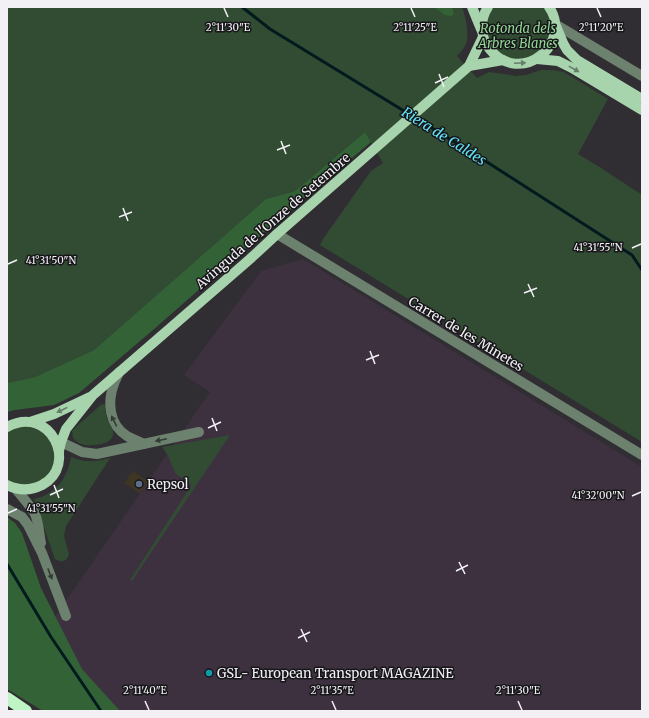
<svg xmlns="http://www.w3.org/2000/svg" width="649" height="718" viewBox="0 0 649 718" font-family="Merriweather,serif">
  <rect width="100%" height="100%" fill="#302d33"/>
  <path fill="#3e3524" d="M133,471L154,485L145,497L124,483Z"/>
  <path fill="#3d3140" d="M303,259L642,467V711H119L41,637L210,392L184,375L261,271Z"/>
  <g fill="#324c33">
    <path d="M7,7H462C466,17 470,36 465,46C463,50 460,53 457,56L477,78L489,72L516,76L526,75L541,70H552L564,72L608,99L578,154L598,166L642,195V442L320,245L323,239L371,171L383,163L365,132L295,191L266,199L94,350L35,377L7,383Z"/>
    <path d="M488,7H549L551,10V44L517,64L488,48L485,11Z"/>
    <path d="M102,404L105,405C105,411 106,417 109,423C110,426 113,428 113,431C115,442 101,445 92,445C85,446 78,444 73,438L72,431L79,424Z"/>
    <path d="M14,423L48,430L59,463L36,488L7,485V427Z"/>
    <path d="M230,435L132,581L130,580L191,486L190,483L176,474L167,454L162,447Z"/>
    <path d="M71,457C88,463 93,462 110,458L66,526L64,536L69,554C67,562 62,563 55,559L34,499C56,494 67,479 71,457Z"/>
  </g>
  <g fill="#336237">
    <path d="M434,7H452L454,14L451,16L445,15Z"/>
    <path d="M365,132L371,142L282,217L153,330L79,393L54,405L15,410L7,412V383L35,377L94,350L266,199L295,191Z"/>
    <path d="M7,517L15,523L22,533L41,588L82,669L120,711H43L7,689Z"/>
  </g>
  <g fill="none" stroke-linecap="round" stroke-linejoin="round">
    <g stroke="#001a1e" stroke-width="3">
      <path d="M242,7L270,29L476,155L632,255L642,270"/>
      <path d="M7,564L51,637L101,711"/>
    </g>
    <g stroke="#6c816e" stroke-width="10">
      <path d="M555,24L642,76"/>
      <path d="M277,234L642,455"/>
      <path d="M119,372C118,376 115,380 114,384C107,402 109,425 127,436C132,439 139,441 144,444"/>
      <path d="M61,442L82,452L97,454L199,432"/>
      <path d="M15,488C22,497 30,505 35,514C39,523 39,534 41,543"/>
      <path d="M7,509L22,517L28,525L42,553L66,616"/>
    </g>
    <g stroke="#a7d4ac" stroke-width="10">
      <path d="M472,7L481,29"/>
      <path d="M488,7C466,41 508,81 540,56C546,52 550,47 553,39C557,29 556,17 549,7"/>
      <path d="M556,26L563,43L567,50L577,60L642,99"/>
      <path d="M537,59L558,61L572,68L642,110"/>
      <path d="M469,66L503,60"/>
      <path d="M30,422L54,414L90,397"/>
      <path d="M7,427C51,404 79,465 42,485C30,491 19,491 7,485"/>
      <path d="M59,451L61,442L66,429L93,395L250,259L277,234L469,66L483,37"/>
    </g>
    <path stroke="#bff5c4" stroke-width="12" d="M7,698L26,711"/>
  </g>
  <defs><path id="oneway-solid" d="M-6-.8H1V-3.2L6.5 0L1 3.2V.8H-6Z"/></defs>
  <g fill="#667e6a">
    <use href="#oneway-solid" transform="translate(520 63) rotate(-3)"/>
    <use href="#oneway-solid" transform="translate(574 69) rotate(29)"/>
    <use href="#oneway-solid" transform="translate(62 410) rotate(154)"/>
  </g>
  <g fill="#353b37">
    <use href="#oneway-solid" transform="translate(114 421) rotate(-117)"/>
    <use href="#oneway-solid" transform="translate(161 440) rotate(168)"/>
    <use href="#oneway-solid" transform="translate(50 574) rotate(69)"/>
  </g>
  <path fill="none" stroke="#f2f0f5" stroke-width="1.5" d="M224,8L228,17M411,8L415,17M597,8L601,17M439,74L444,87M435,83L448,77M281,141L286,154M277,150L290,145M123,208L128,221M119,217L132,212M632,248L641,244M8,264L17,260M528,284L534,297M524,293L537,288M370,351L375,364M366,360L379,355M212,418L217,431M208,428L221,422M54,485L59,498M50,495L63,489M632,496L641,492M8,513L17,509M459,562L465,574M456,571L468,565M301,629L307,642M298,638L310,632M145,701L149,710M332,701L336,710M518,701L522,710"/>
  <circle fill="#5c6f8a" stroke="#171619" stroke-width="1.5" cx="139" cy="484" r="4"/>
  <circle fill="#0f9aa8" stroke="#171619" stroke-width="1.5" cx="209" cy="673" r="4"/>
  <g text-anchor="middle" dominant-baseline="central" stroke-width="3" stroke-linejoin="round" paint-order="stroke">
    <g font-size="13" font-style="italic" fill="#90d694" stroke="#171619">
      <text x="518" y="28">Rotonda dels<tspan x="518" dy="15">Arbres Blancs</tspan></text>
    </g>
    <g font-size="13" fill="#f2f0f5" stroke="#171619">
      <text transform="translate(273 221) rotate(-41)">Avinguda de l'Onze de Setembre</text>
      <text transform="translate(466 334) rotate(31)">Carrer de les Minetes</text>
    </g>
    <g font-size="13" fill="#f2f0f5" stroke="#171619" text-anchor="start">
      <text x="147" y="484">Repsol</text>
      <text x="217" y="673">GSL- European Transport MAGAZINE</text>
    </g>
    <g font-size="14" font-style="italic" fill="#63e4f8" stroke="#171619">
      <text transform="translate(444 136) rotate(32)">Riera de Caldes</text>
    </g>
  </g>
  <g font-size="10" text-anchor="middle" fill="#f2f0f5" stroke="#171619" stroke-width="3" stroke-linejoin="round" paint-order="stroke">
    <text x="228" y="31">2°11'30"E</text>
    <text x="415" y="31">2°11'25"E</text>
    <text x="601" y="31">2°11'20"E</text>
    <text x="598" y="251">41°31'55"N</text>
    <text x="51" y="264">41°31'50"N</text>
    <text x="598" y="499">41°32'00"N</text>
    <text x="51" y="512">41°31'55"N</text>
    <text x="145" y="694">2°11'40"E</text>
    <text x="332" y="694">2°11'35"E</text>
    <text x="518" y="694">2°11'30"E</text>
  </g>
  <rect width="649" height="718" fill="none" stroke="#f2f0f5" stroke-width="16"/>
</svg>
